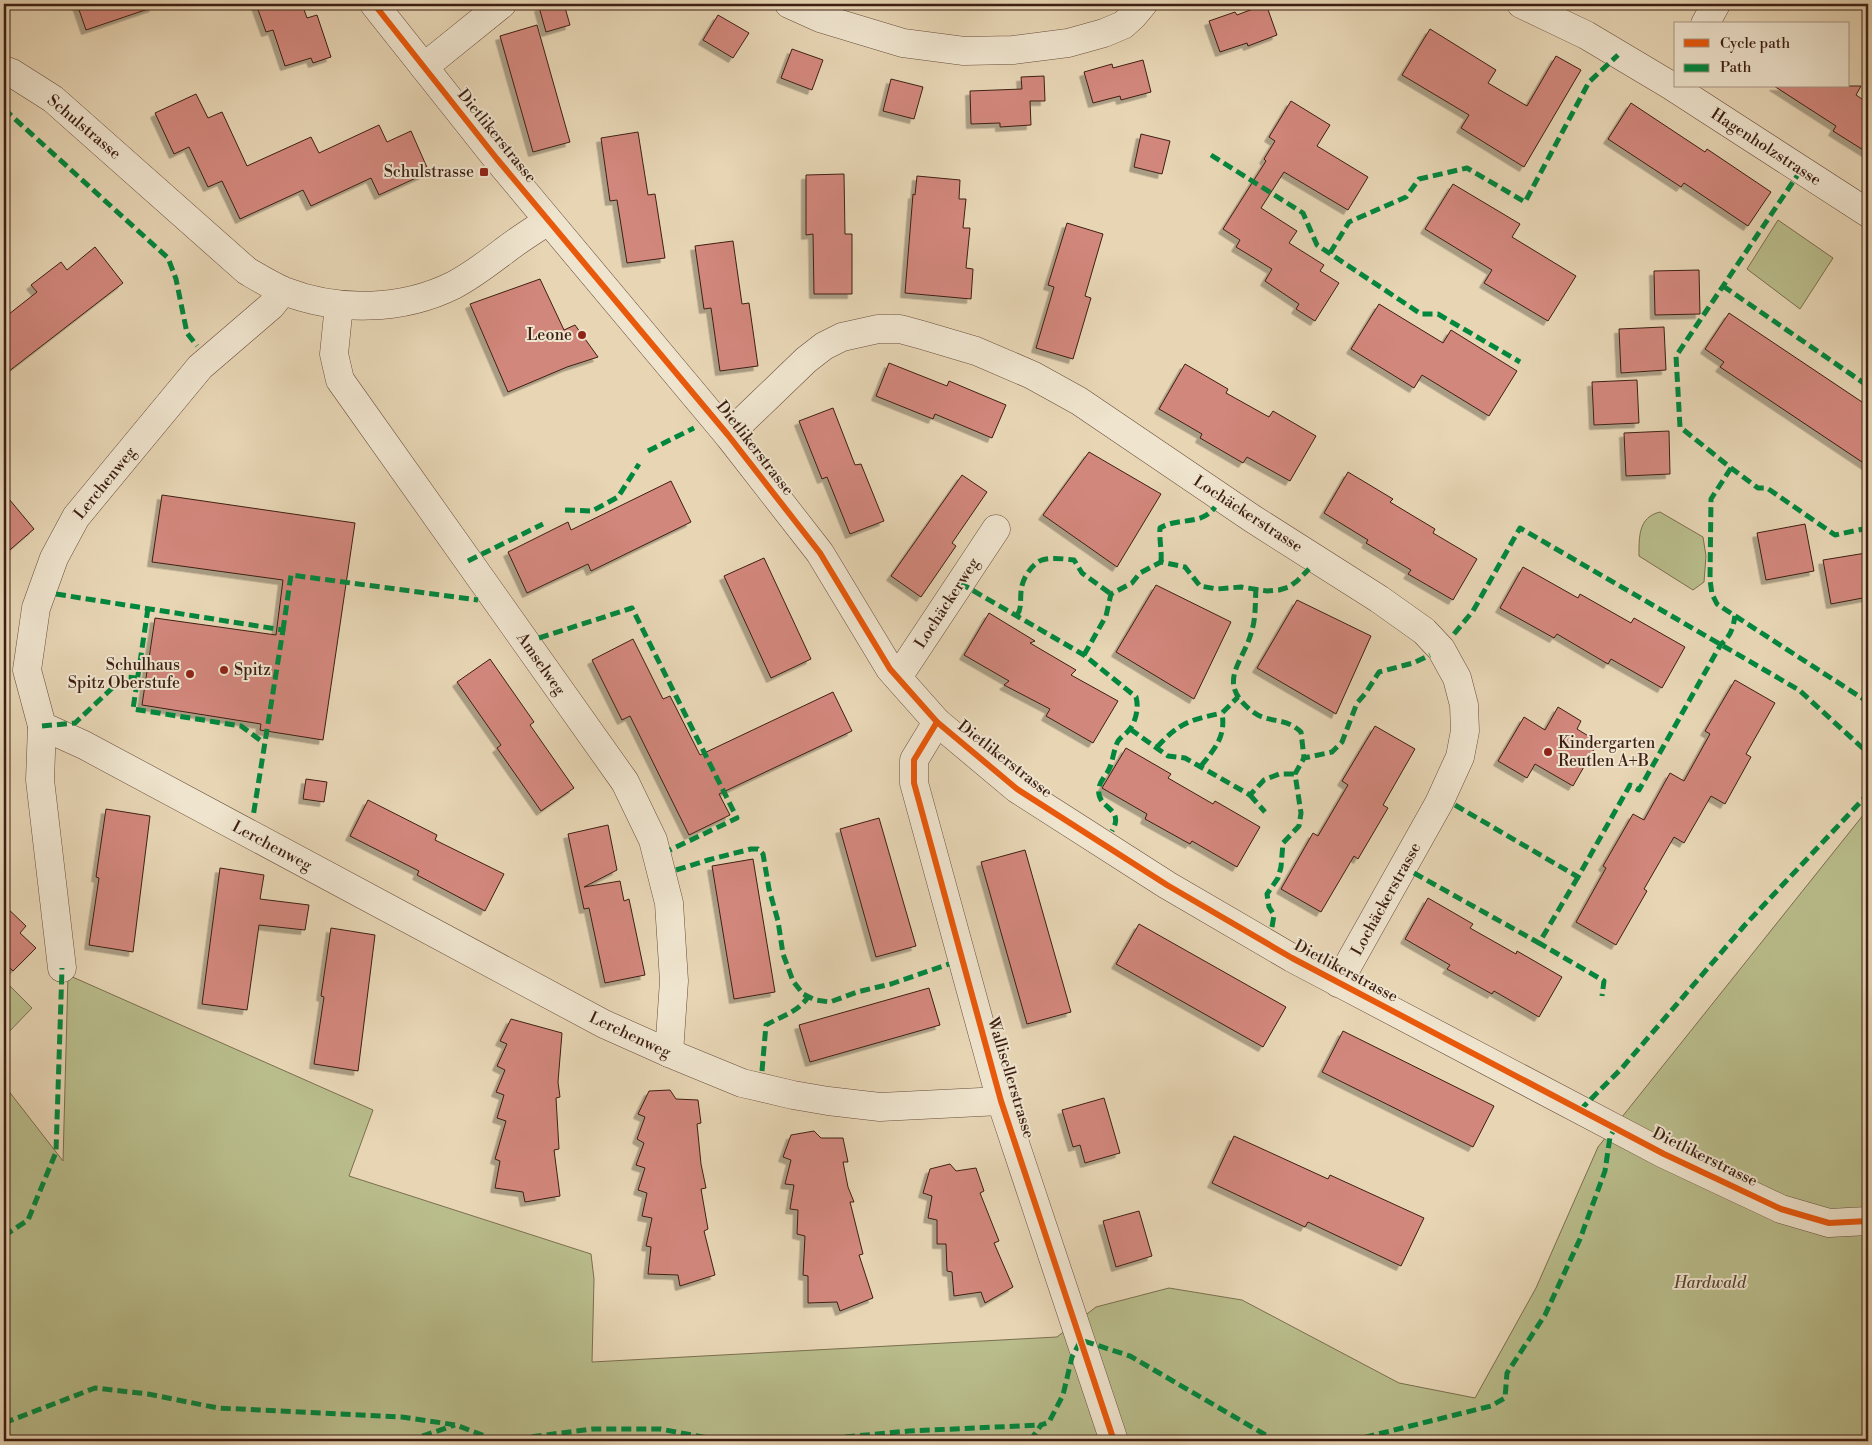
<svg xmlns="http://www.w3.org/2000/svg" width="1872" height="1445" viewBox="0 0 1872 1445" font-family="'Libre Bodoni',serif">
  <defs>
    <filter id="shadow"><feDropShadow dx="-4.5" dy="4.5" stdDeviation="0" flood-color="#0004"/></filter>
  </defs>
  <rect width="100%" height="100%" fill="#e7d5b4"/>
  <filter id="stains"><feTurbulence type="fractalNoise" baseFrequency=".004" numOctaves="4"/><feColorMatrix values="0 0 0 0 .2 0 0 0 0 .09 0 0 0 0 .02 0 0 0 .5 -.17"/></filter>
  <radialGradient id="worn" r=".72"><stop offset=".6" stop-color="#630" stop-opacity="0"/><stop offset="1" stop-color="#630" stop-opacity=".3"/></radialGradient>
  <g fill="#b9bc8b" stroke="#7b6e4f">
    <path d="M1778,220L1833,258L1800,309L1747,269Z"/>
    <path d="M1660,512L1703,537L1706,556L1704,582L1693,590L1639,556C1639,538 1638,517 1660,512Z"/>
    <path d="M1868,809V1441H4V1085L63,1161L68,975L373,1110L349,1176L591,1254L594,1279L592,1362L1057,1337L1096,1307L1169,1288L1242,1300L1399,1383L1475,1398L1536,1288L1598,1147Z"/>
    <path d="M4,980L32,1008L4,1037Z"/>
  </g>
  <g fill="#d2877b" stroke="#3d1f13" filter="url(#shadow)">
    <path d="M77,4H153L154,7L86,30Z"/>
    <path d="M256,4H302L307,18L317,15L331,57L313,63L311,58L285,66L273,30L266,32Z"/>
    <path d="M551,4H564L570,25L546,32L539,7Z"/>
    <path d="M1266,4L1277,35L1248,46L1247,43L1220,52L1209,21L1235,12L1237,15Z"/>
    <path d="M718,15L749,33L733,58L703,40Z"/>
    <path d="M537,25L570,142L533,152L500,36Z"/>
    <path d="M1430,29L1496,70L1488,83L1527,106L1556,56L1581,70L1524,167L1461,128L1469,115L1402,75Z"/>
    <path d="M792,49L823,60L812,90L781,78Z"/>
    <path d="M1143,60L1151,92L1121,100L1120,96L1093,103L1084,72L1112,64L1113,68Z"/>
    <path d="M1044,76L1045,101H1030L1031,125L1000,127V123L971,124L970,91L1022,89L1021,77Z"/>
    <path d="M891,79L923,87L914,119L883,111Z"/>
    <path d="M1774,86H1861L1856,95L1868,103V153L1833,131L1836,126Z"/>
    <path d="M196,94L208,118L222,112L247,166L311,137L319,153L379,125L387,142L411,131L429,172L379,195L371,178L311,206L303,190L240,219L222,181L208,187L189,147L174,154L155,113Z"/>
    <path d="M1291,101L1330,125L1317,146L1368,177L1348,210L1284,172L1261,208L1297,231L1289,243L1324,265L1320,271L1339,283L1315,321L1296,309L1299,304L1265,281L1272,269L1236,247L1240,240L1223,229L1266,161L1264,159L1275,141L1269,137Z"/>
    <path d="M1631,103L1705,152L1707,149L1771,192L1748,226L1684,183L1681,187L1608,139Z"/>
    <path d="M638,132L648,195L655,194L665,258L627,263L617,200L610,201L601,138Z"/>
    <path d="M1141,134L1170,141L1162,174L1134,167Z"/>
    <path d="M844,174L845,234H852V294H814L813,234L806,235V175Z"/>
    <path d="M917,176L960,180L959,199H966L963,228H970L966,268L973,269L971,299L905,293L913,194L915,195Z"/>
    <path d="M1453,184L1520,224L1512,237L1576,276L1548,321L1484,283L1492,270L1425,229Z"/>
    <path d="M1067,223L1103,234L1085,296L1091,298L1073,359L1036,348L1054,287L1048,285Z"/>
    <path d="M733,241L742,304L749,303L758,366L720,371L711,308L704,309L695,246Z"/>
    <path d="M95,247L123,283L4,375V318L37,292L31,285L61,262L67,270Z"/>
    <path d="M1699,270L1700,314L1655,315L1654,271Z"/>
    <path d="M540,279L564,330L575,325L598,357L567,367L508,392L470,304Z"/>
    <path d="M1379,304L1443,343L1451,330L1517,371L1489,416L1422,375L1414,388L1351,349Z"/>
    <path d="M1729,313L1868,406V466L1720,367L1724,362L1705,349Z"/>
    <path d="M1664,327L1666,370L1621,373L1619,329Z"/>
    <path d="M889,363L947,386L949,381L1006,405L992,438L935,414L933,419L876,396Z"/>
    <path d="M1185,364L1228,389L1226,393L1269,417L1273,411L1316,436L1290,481L1247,457L1243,463L1200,438L1202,434L1159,409Z"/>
    <path d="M1637,380L1639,423L1594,425L1592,382Z"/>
    <path d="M833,408L855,465L861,464L884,521L850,534L827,477L822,479L799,421Z"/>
    <path d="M1669,431L1670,474L1626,476L1624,433Z"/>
    <path d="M1089,452L1161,494L1117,567L1043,515Z"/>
    <path d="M1348,472L1393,499L1390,502L1435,529L1433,533L1477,559L1453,600L1408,574L1411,570L1366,543L1368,540L1324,513Z"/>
    <path d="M962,475L987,492L952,543L956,546L921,597L891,576Z"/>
    <path d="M671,481L691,522L591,571L588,564L527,593L508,552L568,522L571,530Z"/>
    <path d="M4,493L34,529L4,555Z"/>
    <path d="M162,495L355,523L323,740L260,730L261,724L142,705L155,618L276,635L283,580L152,562Z"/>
    <path d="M1805,524L1814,571L1766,580L1757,533Z"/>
    <path d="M1866,553L1868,566V597L1831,604L1823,560Z"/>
    <path d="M764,558L811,659L771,678L724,576Z"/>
    <path d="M1523,567L1578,598L1580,594L1631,623L1634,618L1685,647L1662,688L1611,659L1608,664L1557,634L1554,638L1500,608Z"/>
    <path d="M1156,585L1231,622L1194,699L1116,652Z"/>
    <path d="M1297,600L1371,636L1336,714L1257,668Z"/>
    <path d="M989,613L1035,641L1030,643L1076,670L1071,675L1118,701L1093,743L1046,716L1050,709L1004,685L1009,681L964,655Z"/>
    <path d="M633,639L663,699L670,696L700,755L833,692L852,731L719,794L730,815L689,835L630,716L622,720L592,660Z"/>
    <path d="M490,659L534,722L530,725L574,788L541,811L497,748L501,745L457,682Z"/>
    <path d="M1735,680L1775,703L1746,754L1751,757L1725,804L1711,796L1684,843L1674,837L1644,889L1647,891L1616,945L1576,922L1606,868L1603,866L1633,814L1644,820L1670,773L1684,781L1710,734L1705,731Z"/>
    <path d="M1558,707L1581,721L1577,729L1598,742L1573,786L1535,764L1527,778L1498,761L1524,717L1545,730Z"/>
    <path d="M1375,726L1415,749L1383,805L1388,808L1358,859L1354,856L1321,912L1281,889L1313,833L1318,836L1348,785L1342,781Z"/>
    <path d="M1126,748L1171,774L1168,778L1213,804L1215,801L1260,827L1237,867L1192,841L1190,844L1145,819L1147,814L1102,788Z"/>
    <path d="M306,779L327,782L324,802L303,799Z"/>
    <path d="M368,800L437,835L435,840L504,874L485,911L417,875L419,871L350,836Z"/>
    <path d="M106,809L150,816L133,952L89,945L99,878L96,877Z"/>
    <path d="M879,818L916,946L876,957L840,829Z"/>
    <path d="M608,825L617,870L584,887L620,881L624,901L629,899L645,975L605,983L589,908L584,909L568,834Z"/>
    <path d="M1025,850L1071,1012L1027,1024L981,862Z"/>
    <path d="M753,859L775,992L734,999L712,866Z"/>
    <path d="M220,868L264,875L260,899L309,905L305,930L259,925L247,1010L202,1004Z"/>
    <path d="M1428,898L1473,924L1470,928L1516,954L1517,951L1562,977L1539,1017L1494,991L1492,994L1447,969L1450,965L1405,939Z"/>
    <path d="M4,905L26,926L20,933L36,948L13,971L4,962Z"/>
    <path d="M1139,924L1286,1007L1263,1047L1116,964Z"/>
    <path d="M331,928L375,935L358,1071L314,1064L324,997L321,996Z"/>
    <path d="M929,988L940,1025L810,1062L799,1025Z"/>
    <path d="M511,1019L562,1033L558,1082L560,1097L556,1098L559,1149L554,1150L560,1196L525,1202L523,1192L495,1188L500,1161L495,1159L506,1121L497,1118L504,1095L496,1092L505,1070L497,1066L507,1044L500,1041Z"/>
    <path d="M1343,1031L1494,1106L1473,1147L1322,1072Z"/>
    <path d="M670,1090L676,1099L698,1100L701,1123L697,1124L701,1164L706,1188L701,1189L708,1229L704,1231L715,1275L680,1286L678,1275L648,1274L651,1247L646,1246L652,1218L642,1216L647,1193L638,1190L645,1168L636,1165L644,1143L637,1139L645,1117L638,1114L649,1091Z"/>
    <path d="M1104,1098L1120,1153L1085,1163L1080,1145L1073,1147L1062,1110Z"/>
    <path d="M814,1131L821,1138H843L848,1162H843L848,1187L854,1202H850L863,1254L859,1255L873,1298L840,1311L837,1302L808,1303V1276L803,1275L805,1236L797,1234L798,1210L790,1209L794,1185L785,1184L791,1160L783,1157L791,1135Z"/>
    <path d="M1234,1136L1328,1179L1330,1175L1424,1218L1401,1266L1308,1222L1305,1227L1212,1183Z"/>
    <path d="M950,1164L956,1171L976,1168L984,1191L980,1193L999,1241L994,1243L1013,1287L985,1303L981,1292L954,1296L952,1272L947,1271L946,1244H937V1220L928,1218L932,1196L923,1193L930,1169Z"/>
    <path d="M1139,1211L1152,1256L1116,1267L1103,1221Z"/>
  </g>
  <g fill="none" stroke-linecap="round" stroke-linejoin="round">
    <g stroke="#684c3b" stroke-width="29">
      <g id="minor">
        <path d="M374,4L497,159L728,435L820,553L890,669L937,722L1017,789L1167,885L1292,958L1664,1154L1781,1209L1829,1223L1868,1221"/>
        <path d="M789,4L820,18L903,43L964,51L1013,50L1068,43L1104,33L1123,25L1133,16L1143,4"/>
        <path d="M1521,4L1586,35L1670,85L1868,213"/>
        <path d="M1705,24L1716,4"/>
        <path d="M424,67L502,4"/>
        <path d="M4,70L12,73L53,99L247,271C259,278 272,286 284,291C338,312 402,311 454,285C473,275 488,263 504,251C518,240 534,230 548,221"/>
        <path d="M283,291L271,306L200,367L76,517L54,558L36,608L27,670L42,726L84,745L604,1024L669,1053L742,1083L793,1095L828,1101L880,1107L1001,1101"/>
        <path d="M339,305L334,354L340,380L625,782L653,840L669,903L674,981L669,1053"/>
        <path d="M728,435L806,360L824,346L842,337L878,329H900L922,335L976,351L1032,375L1079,401L1253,519L1379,599L1424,631L1441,649L1457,678L1464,705L1465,731L1460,757L1439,803L1338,983"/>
        <path d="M898,677L996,529"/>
        <path d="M937,722L914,760V783L1001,1101L1114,1441"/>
        <path d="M42,726L40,780L62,968"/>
      </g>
    </g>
    <use href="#minor" stroke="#efe4ce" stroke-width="28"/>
    <g stroke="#00873e" stroke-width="5" stroke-dasharray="10 5" stroke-linecap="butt">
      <path d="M4,109L168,258L176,279L187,333L197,346"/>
      <path d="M1211,155L1303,213L1317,245L1421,314H1438L1520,362"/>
      <path d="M1801,170L1676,356L1680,427L1731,468L1758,488H1767L1835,535L1868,528"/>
      <path d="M1330,253L1349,222L1406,197L1419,179L1467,168L1525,202L1589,82L1618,55"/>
      <path d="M1723,286L1868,386"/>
      <path d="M648,451L694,428"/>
      <path d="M1731,468L1711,499L1710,580L1712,594L1717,604L1726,610L1868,702"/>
      <path d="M565,510L592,511L618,497L639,464"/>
      <path d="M468,561L543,524"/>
      <path d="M1161,562C1162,550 1159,539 1160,528C1178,517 1202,526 1215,507"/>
      <path d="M960,583L1084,655L1136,697C1139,707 1136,722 1129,730C1126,734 1121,737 1118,741C1114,749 1113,759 1110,767C1107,775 1100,780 1099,788C1095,809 1126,807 1112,831"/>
      <path d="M1256,588C1255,602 1256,617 1252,630C1244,663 1214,682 1253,712C1269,724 1284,716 1301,732L1304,758"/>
      <path d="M56,594L283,630L253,817"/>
      <path d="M148,608L133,709L241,726L264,743"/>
      <path d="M1017,615C1022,608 1020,601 1021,592C1021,581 1031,564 1042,560C1052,557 1064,559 1074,560L1082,573L1111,594"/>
      <path d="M283,630L291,575L478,600"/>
      <path d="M1454,634L1473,611L1520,528L1799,690L1868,753"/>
      <path d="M539,638L632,608L737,818L670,850"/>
      <path d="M1084,655L1106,616L1111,594L1132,583L1140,573L1161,562L1185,567L1200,586L1217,589L1241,587L1267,591L1279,590L1289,587L1297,581L1309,569"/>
      <path d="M42,726L75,723L124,677L137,678"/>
      <path d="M1130,729L1168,756L1185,758L1250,795L1264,780L1279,774H1295"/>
      <path d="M1157,747C1180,722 1190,720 1222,713"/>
      <path d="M1201,766C1215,748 1226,737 1222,713L1238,697"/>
      <path d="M1250,795L1265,812"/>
      <path d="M1455,805L1578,877L1630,785L1639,790L1721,644C1731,636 1733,628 1735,616"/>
      <path d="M676,870L708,860L751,849H758L763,854L769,889L778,921L783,954L793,981L803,994L815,1000L830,1002L857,992L891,984L949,964"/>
      <path d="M1414,873L1539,943"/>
      <path d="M1578,877L1539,943L1604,981L1602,996"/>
      <path d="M1272,927L1274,915L1269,907L1267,894L1278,878L1281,867L1283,843L1299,826L1301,813L1295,774L1304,758L1332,752L1342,742L1357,703L1365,694L1379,672L1413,663L1430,655"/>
      <path d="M762,1071L766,1025C782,1016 798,1012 808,997"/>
      <path d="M1580,1110L1622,1068L1744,926L1868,794"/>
      <path d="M4,1236L28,1220L56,1152L62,968"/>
      <path d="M4,1423L95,1388L148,1394L218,1408L402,1417L456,1425L498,1441L593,1429H660L719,1440L802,1441L909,1431L1041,1425"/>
      <path d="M408,1441L455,1425"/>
      <path d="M1030,1441L1041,1425L1049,1422L1063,1395L1072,1357L1081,1340L1130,1356L1276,1441"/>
      <path d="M1350,1441L1491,1406L1505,1398L1507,1373L1545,1315L1580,1239L1605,1171L1610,1137L1615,1128"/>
    </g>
    <g stroke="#efe4ce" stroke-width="9">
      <g id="cycleway">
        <path d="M374,4L497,159L728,435L820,553L890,669L937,722L1017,789L1167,885L1292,958L1664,1154L1781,1209L1829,1223L1868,1221"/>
        <path d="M937,722L914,760V783L1001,1101L1114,1441"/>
      </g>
    </g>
    <use href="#cycleway" stroke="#e8590c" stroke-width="6"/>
  </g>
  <g fill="#8f2418" stroke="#efe4ce" stroke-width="2">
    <rect x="479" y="167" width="10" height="10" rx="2.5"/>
    <circle cx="582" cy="335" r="5"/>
    <circle cx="224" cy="670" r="5"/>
    <circle cx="190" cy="674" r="5"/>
    <circle cx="1548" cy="752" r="5"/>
  </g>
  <g text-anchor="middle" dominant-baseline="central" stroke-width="4" stroke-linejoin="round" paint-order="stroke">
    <g font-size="16" fill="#3d1f13" stroke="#efe4ce">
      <text transform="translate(84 127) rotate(40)">Schulstrasse</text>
      <text transform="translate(497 136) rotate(51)">Dietlikerstrasse</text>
      <text transform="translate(1766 147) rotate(33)">Hagenholzstrasse</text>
      <text transform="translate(755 448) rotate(52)">Dietlikerstrasse</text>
      <text transform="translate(105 483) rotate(-51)">Lerchenweg</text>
      <text transform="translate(1248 514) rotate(33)">Lochäckerstrasse</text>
      <text transform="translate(947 603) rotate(-57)">Lochäckerweg</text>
      <text transform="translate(541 664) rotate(55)">Amselweg</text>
      <text transform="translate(1005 759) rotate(38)">Dietlikerstrasse</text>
      <text transform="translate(272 846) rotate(28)">Lerchenweg</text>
      <text transform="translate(1386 899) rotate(-61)">Lochäckerstrasse</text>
      <text transform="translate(1346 971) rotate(28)">Dietlikerstrasse</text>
      <text transform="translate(630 1035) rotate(25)">Lerchenweg</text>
      <text transform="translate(1011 1078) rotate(73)">Wallisellerstrasse</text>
      <text transform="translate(1705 1157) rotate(26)">Dietlikerstrasse</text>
    </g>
    <g font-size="16" fill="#3d1f13" stroke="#efe4ce" text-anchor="end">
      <text x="474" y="172">Schulstrasse</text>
      <text x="572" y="335">Leone</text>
      <text x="180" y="665">Schulhaus<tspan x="180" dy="18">Spitz Oberstufe</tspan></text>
      <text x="234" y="670" text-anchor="start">Spitz</text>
      <text x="1558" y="743" text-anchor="start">Kindergarten<tspan x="1558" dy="18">Reutlen A+B</tspan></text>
    </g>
    <g font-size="16" font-style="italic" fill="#5c4631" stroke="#efe4ce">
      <text x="1710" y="1283">Hardwald</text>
    </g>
  </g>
  <rect width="1872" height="1445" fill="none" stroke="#e7d5b4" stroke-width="20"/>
  <rect x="5" y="5" width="1862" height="1435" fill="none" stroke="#3d1f13" stroke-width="2.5"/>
  <rect x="10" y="10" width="1852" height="1425" fill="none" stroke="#3d1f13"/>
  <rect x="1674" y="22" width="175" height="65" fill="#efe4ce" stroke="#a89583"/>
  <rect x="1684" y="39" width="25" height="8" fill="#e8590c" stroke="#a89583"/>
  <text x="1720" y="48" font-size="15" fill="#3d1f13">Cycle path</text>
  <rect x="1684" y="64" width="25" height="8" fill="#00873e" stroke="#a89583"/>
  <text x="1720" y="72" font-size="15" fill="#3d1f13">Path</text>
  <rect width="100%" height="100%" filter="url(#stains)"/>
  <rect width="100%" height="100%" fill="url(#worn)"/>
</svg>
